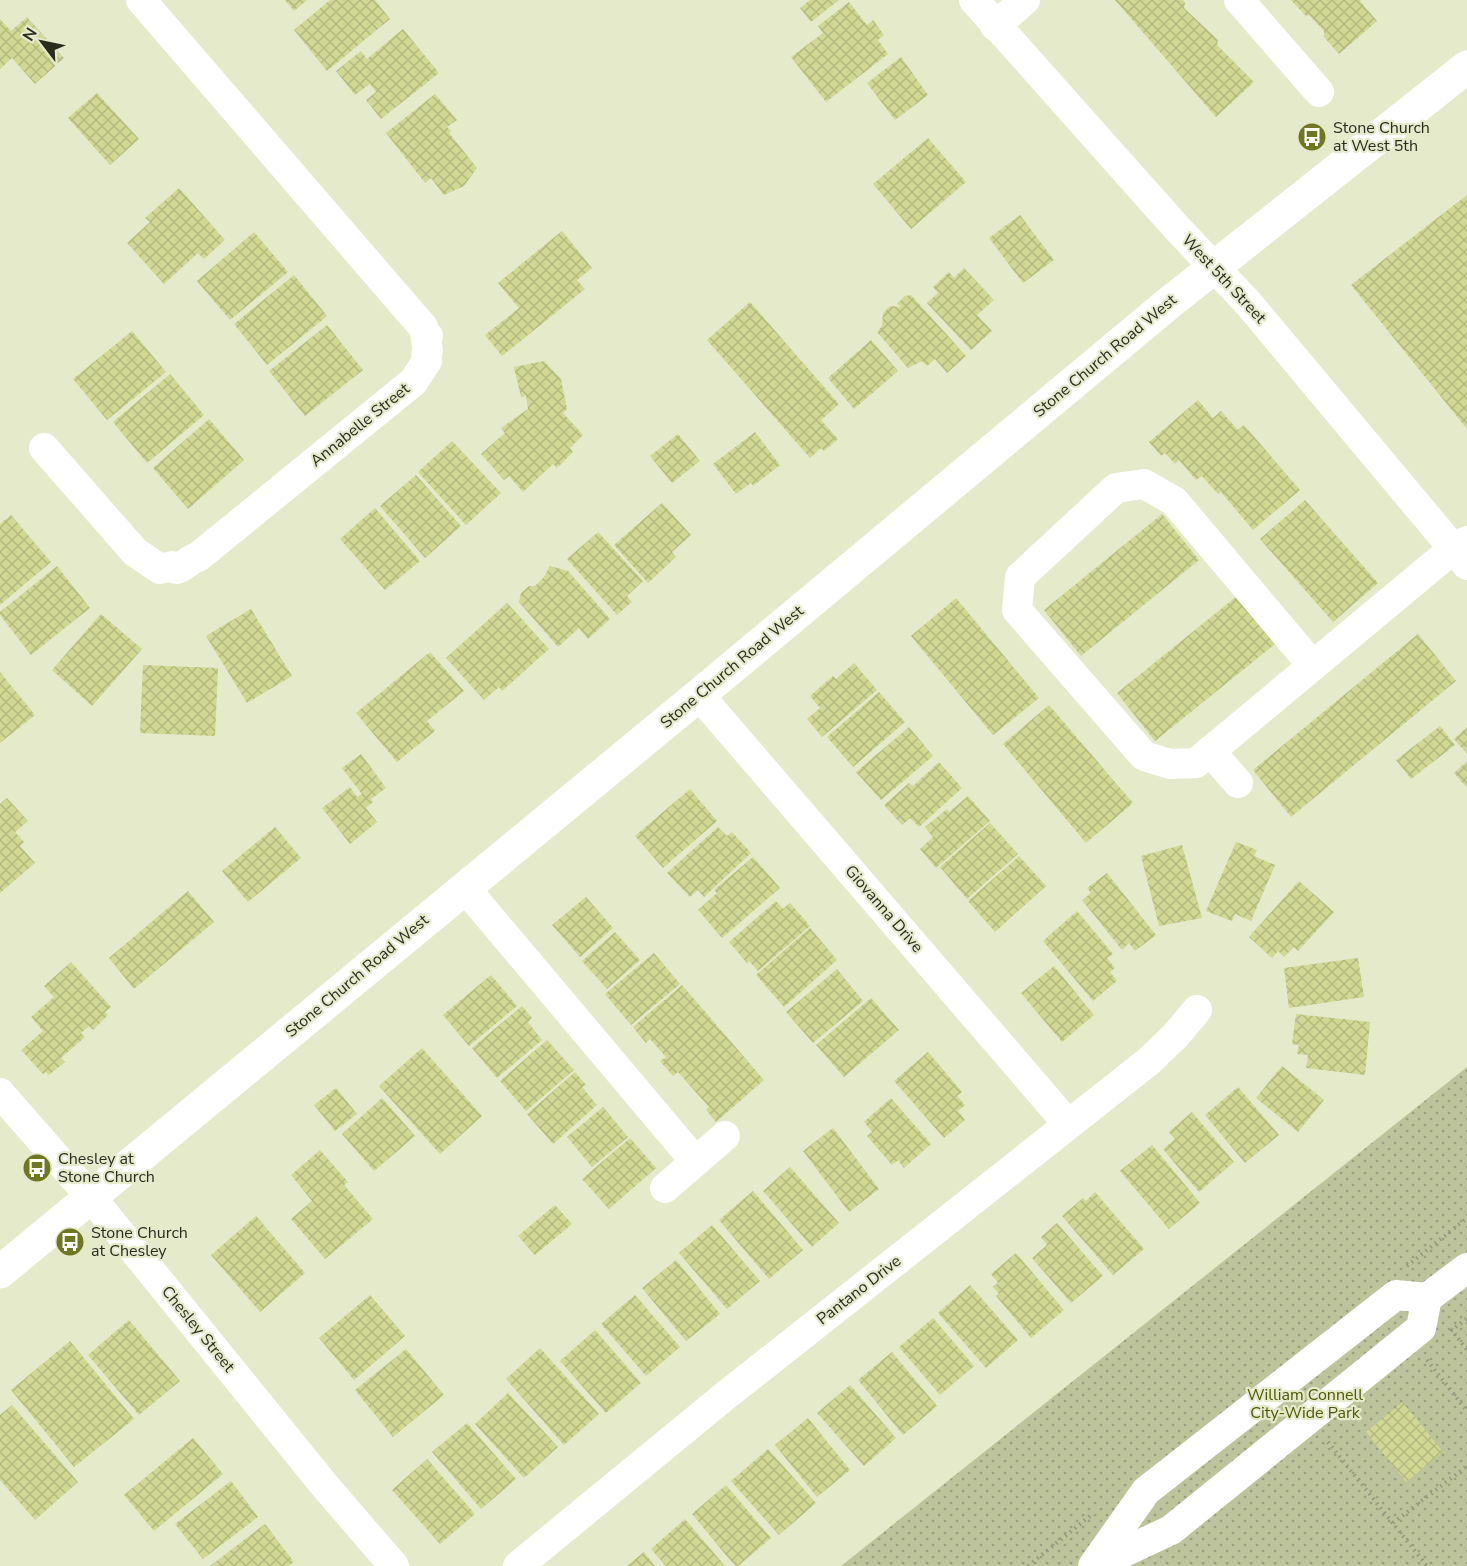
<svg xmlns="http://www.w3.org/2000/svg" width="1467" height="1566" viewBox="0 0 1467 1566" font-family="'Nunito Sans',sans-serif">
  <defs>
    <pattern id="park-dots" width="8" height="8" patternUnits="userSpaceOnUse" patternTransform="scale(1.5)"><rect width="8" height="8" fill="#bdc39b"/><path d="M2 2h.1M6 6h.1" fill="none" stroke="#9a9f7e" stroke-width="1.8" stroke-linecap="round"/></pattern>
    <pattern id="building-cross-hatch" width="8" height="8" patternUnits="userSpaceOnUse" patternTransform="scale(1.5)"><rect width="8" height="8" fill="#d0d893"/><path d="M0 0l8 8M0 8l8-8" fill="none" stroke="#b3ba7e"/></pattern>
  </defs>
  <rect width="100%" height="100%" fill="#e5eacb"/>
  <path fill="url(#park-dots)" d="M1467,1067V1566H841Z"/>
  <g fill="url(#building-cross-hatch)">
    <path d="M285,0H307L294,11Z"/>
    <path d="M330,0H375L390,19L327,71L294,30Z"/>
    <path d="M810,0H839L811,22L800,8Z"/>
    <path d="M1115,0H1183L1185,3L1184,8L1218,40L1217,45L1254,82L1216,117Z"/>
    <path d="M1291,0H1361L1360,1L1377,21L1339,54L1324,37V31L1309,15L1306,16Z"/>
    <path d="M849,2L867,25L873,20L884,35L878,40L888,54L826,102L791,57L823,33L818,26Z"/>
    <path d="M27,17L64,58L35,84L12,58L0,69V19L11,31Z"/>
    <path d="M403,29L439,73L381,119L366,100L376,92L370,84L355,95L336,71L361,51L367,59Z"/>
    <path d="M901,57L928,95L895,120L867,83Z"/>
    <path d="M97,93L139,139L110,165L68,118Z"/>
    <path d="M435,94L457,120L447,127L451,131L449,133L477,168L464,186L444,195L431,178L425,183L386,133Z"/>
    <path d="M928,138L966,182L911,229L873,184Z"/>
    <path d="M179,188L225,240L204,259L198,253L164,284L127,243L150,222L145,218Z"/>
    <path d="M1467,195V429L1351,285Z"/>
    <path d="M1020,215L1054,260L1023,283L989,238Z"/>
    <path d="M562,231L592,268L577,280L585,289L502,356L485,335L519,308L498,283Z"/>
    <path d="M254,232L288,272L230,320L197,281Z"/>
    <path d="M964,268L994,300L977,315L992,331L971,350L927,303L938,293L933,287L949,272L954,278Z"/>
    <path d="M294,275L327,316L267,365L234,324Z"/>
    <path d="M911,295L966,356L947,373L935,359L927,366L922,361L908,368L877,332L882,326L883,313L890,306L901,307L897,304L905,296Z"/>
    <path d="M750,302L839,404L821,420L838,439L824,451L821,448L810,458L707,340Z"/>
    <path d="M327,325L363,370L305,416L269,371Z"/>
    <path d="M132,331L166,372L107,420L73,379Z"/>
    <path d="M871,340L898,371L854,409L828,378Z"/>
    <path d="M544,361L561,379L567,409L563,413L583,435L570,448L573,452L557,468L553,464L523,492L509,476L504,480L481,454L505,433L501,428L528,409L526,396L521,397L514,367Z"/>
    <path d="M170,374L204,415L147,463L113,422Z"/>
    <path d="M1198,400L1213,418L1221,411L1238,430L1244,425L1300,490L1253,530L1221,492L1218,494L1202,476L1196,480L1179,460L1175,464L1165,453L1161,456L1149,442Z"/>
    <path d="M209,419L244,460L188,509L153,468Z"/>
    <path d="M755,432L780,465L753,486L751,483L736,494L713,464Z"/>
    <path d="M678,434L700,461L672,483L650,456Z"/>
    <path d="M452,441L501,493L466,525L418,472Z"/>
    <path d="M416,475L461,526L425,558L380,506Z"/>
    <path d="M1305,500L1378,583L1333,622L1260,539Z"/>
    <path d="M662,503L691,535L672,552L676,557L648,583L614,545Z"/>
    <path d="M375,508L420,561L385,590L340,539Z"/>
    <path d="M1162,514L1199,560L1081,656L1044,610Z"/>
    <path d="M11,515L51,562L0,605V524Z"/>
    <path d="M598,532L643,581L627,596L632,602L617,615L567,559Z"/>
    <path d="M57,566L90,608L31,655L0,615V612Z"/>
    <path d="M550,566L568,571L610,619L588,639L579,628L558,647L519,602L521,593L529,586H535L544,577Z"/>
    <path d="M1237,596L1275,644L1155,741L1117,693Z"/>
    <path d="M956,598L1039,698L993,735L911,636Z"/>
    <path d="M507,603L549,649L502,691L499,687L484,700L446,658Z"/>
    <path d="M251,609L292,676L247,703L206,636Z"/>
    <path d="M101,614L142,649L92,706L52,670Z"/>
    <path d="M1418,634L1456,681L1291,817L1253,770Z"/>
    <path d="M430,652L464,691L427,721L435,731L397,762L356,713Z"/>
    <path d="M854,663L877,690L822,737L807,719L820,708L810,696L833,676L836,679Z"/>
    <path d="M143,665L218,668L215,736L140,733Z"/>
    <path d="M0,672L35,715L0,743Z"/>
    <path d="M879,692L905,722L853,767L827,737Z"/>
    <path d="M1049,705L1133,803L1086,843L1003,744Z"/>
    <path d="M1440,726L1455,745L1411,779L1396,760Z"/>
    <path d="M909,727L933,756L881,800L856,772Z"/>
    <path d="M1467,727V754L1454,739Z"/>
    <path d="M361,754L386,788L371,799L373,802L366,808L377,822L350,844L322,808L350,787L357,797L362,794L342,768Z"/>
    <path d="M1467,761V788L1454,773Z"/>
    <path d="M939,762L962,788L919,827L910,818L902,825L884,805L909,783L913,786Z"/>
    <path d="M690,789L717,821L663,868L635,836Z"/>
    <path d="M968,796L990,821L936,868L920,849L933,837L925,827L947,809L949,812Z"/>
    <path d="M7,798L28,821L15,832L24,842L20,846L35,863L0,893V804Z"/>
    <path d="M990,823L1018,854L967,899L940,867Z"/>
    <path d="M275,827L301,858L248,902L222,871Z"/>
    <path d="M718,827L727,836L732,832L751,853L704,897L698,890L690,897L667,873Z"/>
    <path d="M1236,842L1257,850L1254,856L1275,865L1251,921L1235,914L1232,921L1206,911Z"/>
    <path d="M1182,845L1202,918L1159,926L1141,856Z"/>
    <path d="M1019,856L1046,886L995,932L968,901Z"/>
    <path d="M753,857L780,888L722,938L698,910L717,893L714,890Z"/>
    <path d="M1107,873L1156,935L1135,951L1129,943L1122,950L1082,900L1091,893L1087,888Z"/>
    <path d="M1299,881L1334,912L1298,951L1294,947L1284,957L1278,951L1272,958L1249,937Z"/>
    <path d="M188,891L214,922L134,989L109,958Z"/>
    <path d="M586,897L613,928L580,957L552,925Z"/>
    <path d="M776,901L783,909L790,903L810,926L758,971L749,961L747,963L729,942Z"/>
    <path d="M1077,911L1113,954L1107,958L1115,968L1110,972L1117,981L1093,1001L1043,941Z"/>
    <path d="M810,928L837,960L784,1007L756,975Z"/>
    <path d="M615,932L640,960L607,989L582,961Z"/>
    <path d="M654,953L680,984L631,1025L605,994Z"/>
    <path d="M1358,958L1364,997L1289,1008L1284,968Z"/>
    <path d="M71,962L111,1007L105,1012L108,1015L93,1030L89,1026L81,1033L85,1037L61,1058L65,1062L49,1075L46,1072L43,1074L21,1050L43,1031L31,1017L54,997L44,986Z"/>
    <path d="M1054,966L1094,1015L1062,1042L1021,993Z"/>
    <path d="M837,969L863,1001L813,1043L786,1012Z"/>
    <path d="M491,975L517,1006L469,1046L443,1015Z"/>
    <path d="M682,985L764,1080L716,1122L706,1110L709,1107L678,1072L673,1076L660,1061L666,1057L650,1039L646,1043L633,1027Z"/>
    <path d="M871,998L899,1030L844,1077L816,1045Z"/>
    <path d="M522,1006L532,1018L528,1022L542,1040L497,1078L472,1048Z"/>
    <path d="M1296,1014L1370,1022L1365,1075L1306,1068L1308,1055L1297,1054L1299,1045L1292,1044Z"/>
    <path d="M547,1040L574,1070L526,1111L500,1081Z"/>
    <path d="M422,1048L482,1116L440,1154L379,1086Z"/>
    <path d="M928,1052L962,1092L957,1096L965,1105L958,1111L965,1120L944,1138L894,1081Z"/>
    <path d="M1282,1066L1324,1100L1298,1132L1256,1098Z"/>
    <path d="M575,1072L586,1085L582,1087L597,1105L553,1144L527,1114Z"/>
    <path d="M1238,1087L1279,1135L1245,1163L1205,1115Z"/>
    <path d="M336,1088L357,1114L335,1131L314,1105Z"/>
    <path d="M382,1098L415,1136L374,1171L342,1134Z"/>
    <path d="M891,1098L931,1144L904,1168L898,1160L892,1165L867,1136L872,1132L864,1122Z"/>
    <path d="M603,1107L628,1137L592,1167L567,1137Z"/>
    <path d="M1192,1112L1234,1162L1199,1192L1163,1149L1175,1139L1169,1132Z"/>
    <path d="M833,1128L879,1189L849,1212L803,1151Z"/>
    <path d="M630,1138L656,1168L609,1209L582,1179Z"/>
    <path d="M1152,1145L1200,1203L1169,1229L1120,1171Z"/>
    <path d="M320,1150L348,1182L344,1185L373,1219L325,1259L291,1219L312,1201L291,1175Z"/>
    <path d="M790,1167L839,1223L812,1247L763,1191Z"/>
    <path d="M753,1191L803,1250L769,1279L719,1220Z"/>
    <path d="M1095,1192L1144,1249L1113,1275L1062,1216L1083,1198L1086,1201Z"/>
    <path d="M555,1205L572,1224L535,1255L518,1236Z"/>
    <path d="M256,1216L305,1273L260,1312L211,1255Z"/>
    <path d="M1057,1223L1103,1276L1071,1303L1032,1258L1047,1245L1041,1237Z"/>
    <path d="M712,1225L760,1281L727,1309L679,1253Z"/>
    <path d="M1016,1253L1064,1310L1031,1338L996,1296L999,1294L993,1287L998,1283L991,1274Z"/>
    <path d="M676,1260L720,1314L686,1341L642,1288Z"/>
    <path d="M970,1285L1018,1340L986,1368L938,1313Z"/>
    <path d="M370,1295L405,1336L354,1380L319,1338Z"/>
    <path d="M635,1295L680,1347L646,1376L601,1324Z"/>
    <path d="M933,1318L974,1366L940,1395L899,1347Z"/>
    <path d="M129,1320L180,1381L139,1415L88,1355Z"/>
    <path d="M595,1330L641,1383L606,1413L560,1361Z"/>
    <path d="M70,1341L134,1419L74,1467L11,1390Z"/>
    <path d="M540,1348L599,1414L564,1445L506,1379Z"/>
    <path d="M406,1349L444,1395L393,1437L355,1390Z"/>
    <path d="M892,1352L937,1406L903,1435L858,1380Z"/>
    <path d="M850,1385L896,1438L864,1466L817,1413Z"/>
    <path d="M508,1393L558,1447L524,1478L475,1424Z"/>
    <path d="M1403,1402L1443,1452L1406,1482L1366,1432Z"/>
    <path d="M12,1405L78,1482L35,1520L0,1480V1415Z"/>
    <path d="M808,1418L850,1470L817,1497L775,1445Z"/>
    <path d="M467,1423L516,1479L481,1509L432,1452Z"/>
    <path d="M193,1438L223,1474L154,1531L124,1495Z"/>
    <path d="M768,1449L816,1503L779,1535L731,1481Z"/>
    <path d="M427,1459L475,1514L440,1544L392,1490Z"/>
    <path d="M231,1481L258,1517L203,1559L175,1524Z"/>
    <path d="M726,1485L771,1538L738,1566H735L692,1514Z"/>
    <path d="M685,1519L725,1566H666L651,1549Z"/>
    <path d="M265,1524L294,1562L288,1566H210Z"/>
    <path d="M644,1552L655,1566H627Z"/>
  </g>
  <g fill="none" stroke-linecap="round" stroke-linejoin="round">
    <g stroke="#939780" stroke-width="4" stroke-dasharray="1.5 4.5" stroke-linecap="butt">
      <path d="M1407,1266L1467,1218"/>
      <path d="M1451,1329L1467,1350"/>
      <path d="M1451,1331L1467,1318"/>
      <path d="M1427,1360L1467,1411"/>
      <path d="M1328,1442L1427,1566"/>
      <path d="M1393,1523L1467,1466"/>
      <path d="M1028,1566L1090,1516"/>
    </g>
    <g stroke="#fff" stroke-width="30">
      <path d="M974,0L1176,227L1248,303L1467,565"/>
      <path d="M1239,0L1319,92"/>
      <path d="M995,26L1025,0"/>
      <path d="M44,448L135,552L160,569L172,566L176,569C185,567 189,559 198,557L413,382L427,361L426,355L428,351L426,339L428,336L425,333L423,327L141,0"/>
      <path d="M1313,666L1174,501L1144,484L1116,488L1020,577L1017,610L1144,756L1170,764L1196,763L1453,549L1467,541"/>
      <path d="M699,695L1068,1124"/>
      <path d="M1210,751L1238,783"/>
      <path d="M465,888L695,1161"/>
      <path d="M0,1093L90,1196L325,1486L394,1566"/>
      <path d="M665,1188L725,1136"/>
      <path d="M518,1566L725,1396L1149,1061L1176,1035L1197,1010"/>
      <path d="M1093,1566L1146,1491L1396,1295L1427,1298"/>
      <path d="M1094,1566L1171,1530L1421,1328L1427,1298L1467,1268"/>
    </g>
    <path stroke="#fff" stroke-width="33" d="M0,1272L699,695L1169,303L1467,67"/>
  </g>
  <defs>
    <g id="bus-disc" transform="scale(1.5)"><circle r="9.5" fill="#6f7720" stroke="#e5eacb"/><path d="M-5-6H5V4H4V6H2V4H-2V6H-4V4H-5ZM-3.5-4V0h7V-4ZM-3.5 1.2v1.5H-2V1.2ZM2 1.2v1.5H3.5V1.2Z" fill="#fff"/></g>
  </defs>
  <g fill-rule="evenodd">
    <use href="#bus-disc" x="1312" y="137"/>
    <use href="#bus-disc" x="37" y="1168"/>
    <use href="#bus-disc" x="70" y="1242"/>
  </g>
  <g text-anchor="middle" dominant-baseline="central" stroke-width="4.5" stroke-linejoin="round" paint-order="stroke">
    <g font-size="16" fill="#2a2c20" stroke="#e5eacb" text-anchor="start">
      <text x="1333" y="128">Stone Church<tspan x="1333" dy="18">at West 5th</tspan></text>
      <text x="58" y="1159">Chesley at<tspan x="58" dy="18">Stone Church</tspan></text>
      <text x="91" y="1233">Stone Church<tspan x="91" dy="18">at Chesley</tspan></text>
    </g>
    <g font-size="16" fill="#2a2c20" stroke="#e5eacb">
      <text transform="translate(1224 279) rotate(47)">West 5th Street</text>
      <text transform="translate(1105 356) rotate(-40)">Stone Church Road West</text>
      <text transform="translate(360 425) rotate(-39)">Annabelle Street</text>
      <text transform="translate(732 667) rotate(-40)">Stone Church Road West</text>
      <text transform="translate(884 909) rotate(49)">Giovanna Drive</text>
      <text transform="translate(357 976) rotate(-40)">Stone Church Road West</text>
      <text transform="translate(859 1290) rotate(-38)">Pantano Drive</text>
      <text transform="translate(198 1329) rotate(51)">Chesley Street</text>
    </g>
    <g font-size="16" fill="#515705" stroke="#e5eacb">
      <text x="1305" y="1395">William Connell<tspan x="1305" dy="18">City-Wide Park</tspan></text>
    </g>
  </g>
  <g transform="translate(42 42) rotate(302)" stroke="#e5eacb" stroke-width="4.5" paint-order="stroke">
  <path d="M0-4.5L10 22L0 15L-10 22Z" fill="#2a2c20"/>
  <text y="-9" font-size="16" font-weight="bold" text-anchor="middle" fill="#2a2c20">N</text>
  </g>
</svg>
